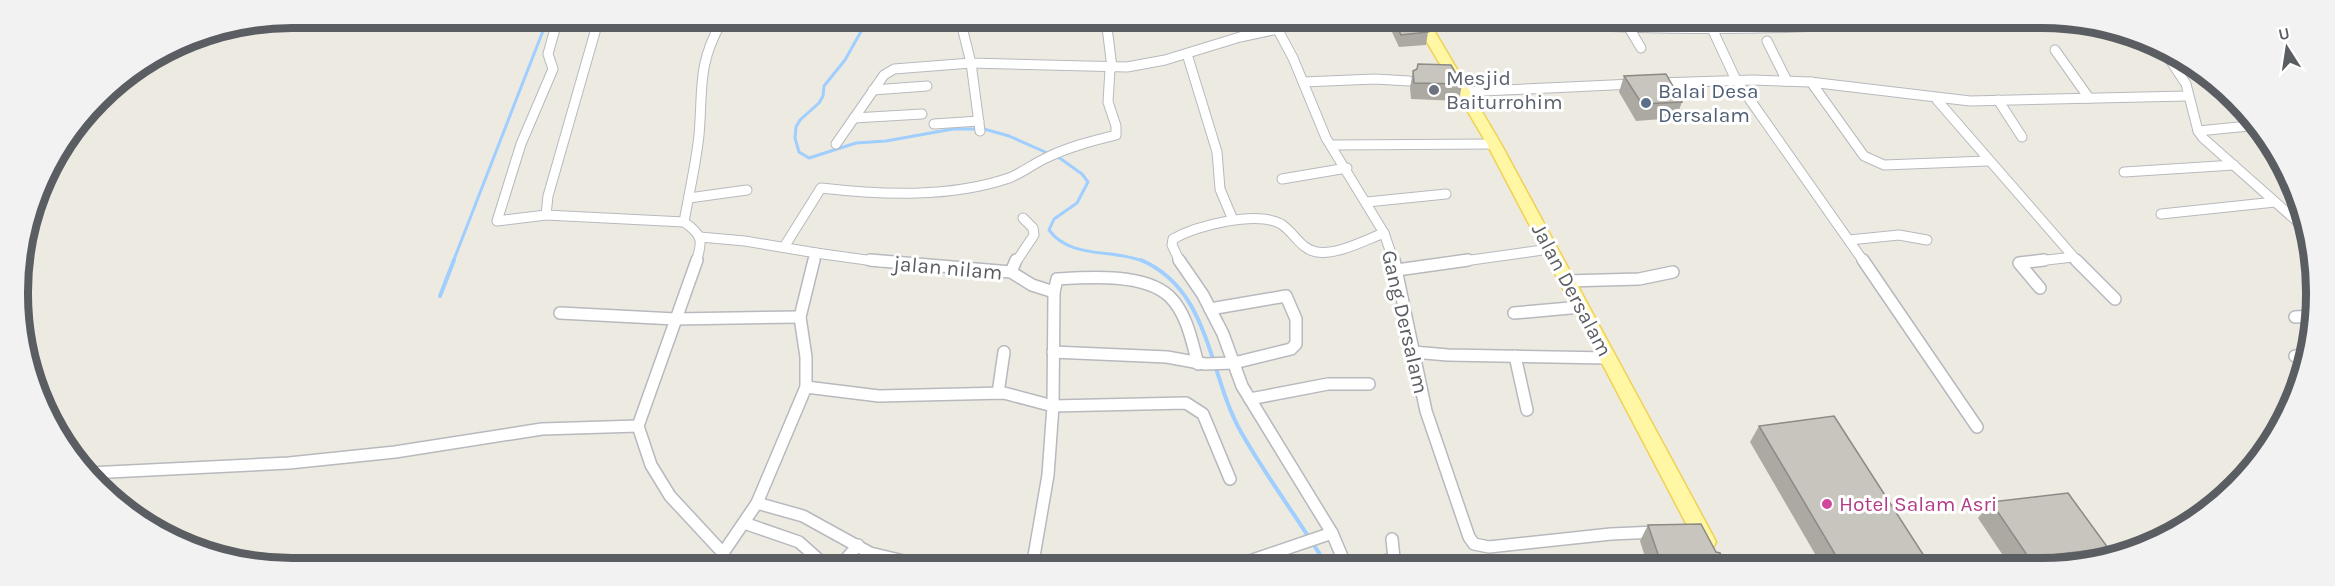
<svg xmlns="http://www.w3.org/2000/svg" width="2335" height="586" viewBox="0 0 2335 586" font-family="Karla,sans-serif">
  <rect width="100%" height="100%" fill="#edebe1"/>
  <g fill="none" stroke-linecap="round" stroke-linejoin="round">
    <g stroke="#9fceff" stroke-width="3">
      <path d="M868,19L845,60L824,86L823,96L819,103L800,120L796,127L795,138L799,152L809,158L856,143L886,141L953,129H984L1009,136L1061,159L1082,174L1088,182L1077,203L1054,219L1049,230C1071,260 1113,248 1145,262"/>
      <path d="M453,262L548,18"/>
    </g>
    <g stroke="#9fceff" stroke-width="4">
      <path d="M1141,260C1211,290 1208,374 1241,432C1267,478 1300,521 1327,566"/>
      <path d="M440,296L454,260"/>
    </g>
    <g stroke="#b7b9be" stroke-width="11">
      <g id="minor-far1">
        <path d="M599,18L548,196L546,215L684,222C703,235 703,241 696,262"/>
        <path d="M651,18L721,23C697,65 703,90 699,135C696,164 689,193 684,222"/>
        <path d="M960,19L971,63L1127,67L1165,60L1240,37L1278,29"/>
        <path d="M1106,19L1112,68"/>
        <path d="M1272,19L1293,58L1326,138L1384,233L1394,262"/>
        <path d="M1708,20L1736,80L1864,262"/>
        <path d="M961,24L1016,19"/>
        <path d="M1423,25C1490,19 1557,24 1624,27C1714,30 1803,30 1893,20"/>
        <path d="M1276,26L1311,19"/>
        <path d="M1628,26L1641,48"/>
        <path d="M1767,41L1787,81"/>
        <path d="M2163,49L2186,84L2198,131L2203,138L2308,231"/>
        <path d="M2055,50L2089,98"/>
        <path d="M1187,54L1217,152L1220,189L1233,220"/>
        <path d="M1303,82L1375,79L1409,81"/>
        <path d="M1811,82L1864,156L1884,165L1987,161"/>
        <path d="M1658,83L1753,80L1810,82L1970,101L2187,96"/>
        <path d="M873,90L927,86"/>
        <path d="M1463,92L1633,84"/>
        <path d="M1937,100L2078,262"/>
        <path d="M1998,100L2022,137"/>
        <path d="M854,118L922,114"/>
        <path d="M934,124L979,121"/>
        <path d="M2198,131L2259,125"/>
        <path d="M836,144L884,75L894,69L971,63L980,131"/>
        <path d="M1331,145L1494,144"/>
        <path d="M2124,172L2234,165"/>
        <path d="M1282,179L1347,168"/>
        <path d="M689,198L747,190"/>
        <path d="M1367,202L1446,194"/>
        <path d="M2161,214L2275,202"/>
        <path d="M546,215L497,221L521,144L553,69L548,54L558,18"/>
        <path d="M700,237L745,241L816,253L814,262"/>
        <path d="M1849,240L1899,235L1927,240"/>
        <path d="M784,247L821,188C882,195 950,198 1009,178C1022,173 1033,164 1046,158C1068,147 1092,141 1116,135V126L1108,102L1110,69"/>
        <path d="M816,253L881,262"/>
        <path d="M1016,262L1034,235L1033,228L1023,218"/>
        <path d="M1180,262L1172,245L1173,239C1196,226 1256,210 1281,224C1294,232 1301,250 1317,252C1338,255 1365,240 1384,233"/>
        <path d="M1457,262L1550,249"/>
        <path d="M2030,262L2073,257"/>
      </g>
    </g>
    <g stroke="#b7b9be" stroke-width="14">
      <g id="minor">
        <path d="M697,260L638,426L651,465L670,496L723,553L717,566"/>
        <path d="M870,260L1011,272L1032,285L1054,292L1057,279C1089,277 1144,273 1169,296C1187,313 1192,342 1198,364"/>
        <path d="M1179,260L1203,295L1223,334L1242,386L1332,533L1346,566"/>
        <path d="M1394,260L1426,411L1469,537L1474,544L1489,547L1611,534L1656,532"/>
        <path d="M1863,260L1977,427"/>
        <path d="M2076,260L2115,299"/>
        <path d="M1397,270L1468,260"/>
        <path d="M1011,272L1016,260"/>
        <path d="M1567,281L1639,279L1673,272"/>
        <path d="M2040,288L2019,263L2044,260"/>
        <path d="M560,313L675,319L800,317"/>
        <path d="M1514,313L1581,307"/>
        <path d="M2295,317L2314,316"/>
        <path d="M1053,352L1167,357L1205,364L1234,363L1291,349L1296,344V319L1286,296L1210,309"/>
        <path d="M1413,352L1448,355L1608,358"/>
        <path d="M1515,356L1527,410"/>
        <path d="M2295,356L2307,355"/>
        <path d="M806,387L879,396L1004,393L1053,406L1186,403L1203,414L1230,479"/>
        <path d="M998,393L1004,352"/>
        <path d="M1250,399L1328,384H1369"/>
        <path d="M89,473L289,463L395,452L542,429L638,426"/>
        <path d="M757,503L806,387V357L800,317L814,260"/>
        <path d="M744,523L799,542L826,566"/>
        <path d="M723,553L757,503L803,516L870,553L908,562H1033L1054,566"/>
        <path d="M1033,562L1048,475L1053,406L1054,292"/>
        <path d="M840,566L858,545"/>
        <path d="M1235,566L1332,533"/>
        <path d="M1370,566L1394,558L1392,539"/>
      </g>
    </g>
    <g stroke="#f1d155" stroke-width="3">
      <path id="primary" d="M1409,20H1423L1435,32L1501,144L1713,536L1716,542L1713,548L1706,550L1699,548L1487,144L1424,37Z"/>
    </g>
    <use href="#minor-far1" stroke="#fff" stroke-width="9"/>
    <use href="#minor" stroke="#fff" stroke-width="11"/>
    <use href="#primary" fill="#fff7a4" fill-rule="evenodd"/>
  </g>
  <g fill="#aca9a3">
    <path d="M1394,20L1428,32L1426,45L1399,47L1392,32Z"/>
    <path d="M1413,71L1462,84L1459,101L1411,99L1410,88Z"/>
    <path d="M1624,76L1682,102L1676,118L1636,121L1619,92Z"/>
    <path d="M1759,426L1926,559L1920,566H1822L1750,442Z"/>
    <path d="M1991,502L2108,548L2096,560L2081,565L2073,566H2010L1978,518Z"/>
    <path d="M1648,525L1716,552L1726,566H1648L1640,541Z"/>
  </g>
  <g fill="#c8c5be" stroke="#8c8a85" stroke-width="1.5">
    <path d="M1397,19L1418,20L1428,32L1401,35L1394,20Z"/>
    <path d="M1418,64L1451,65L1462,84L1414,83L1413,71L1417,69Z"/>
    <path d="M1666,74L1682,102L1642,104L1624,76Z"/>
    <path d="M1834,416L1926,559L1881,566H1842L1759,426Z"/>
    <path d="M2068,493L2108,548L2029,558L1991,502Z"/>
    <path d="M1701,524L1716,552L1720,553L1726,566H1662L1648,525Z"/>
  </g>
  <circle fill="#6b7280" stroke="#fff" stroke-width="2" cx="1434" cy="90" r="6"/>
  <circle fill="#5c6f8a" stroke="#fff" stroke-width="2" cx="1646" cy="103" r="6"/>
  <circle fill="#d1479c" stroke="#fff" stroke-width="2" cx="1827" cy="504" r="6"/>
  <g text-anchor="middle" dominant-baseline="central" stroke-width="6" stroke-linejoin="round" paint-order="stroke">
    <g font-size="21" fill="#5b616d" stroke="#fff" text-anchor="start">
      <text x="1446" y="78">Mesjid<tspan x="1446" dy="24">Baiturrohim</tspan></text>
    </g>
    <g font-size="21" fill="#4e5e75" stroke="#fff" text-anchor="start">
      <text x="1658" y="91">Balai Desa<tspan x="1658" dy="24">Dersalam</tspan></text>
    </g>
    <g font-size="21" fill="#5a5d62" stroke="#fff">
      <text transform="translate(948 268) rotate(5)">jalan nilam</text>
      <text transform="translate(1572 290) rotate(62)">Jalan Dersalam</text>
      <text transform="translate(1405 322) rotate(77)">Gang Dersalam</text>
    </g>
    <g font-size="21" fill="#b23c85" stroke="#fff" text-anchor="start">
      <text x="1839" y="504">Hotel Salam Asri</text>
    </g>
  </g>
  <path d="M0 0H2335V586H0ZM292 28H2042A264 264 0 0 1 2306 292V294A264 264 0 0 1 2042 558H292A264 264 0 0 1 28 294V292A264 264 0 0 1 292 28Z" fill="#f2f2f2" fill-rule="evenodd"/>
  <path fill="none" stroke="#5a5d62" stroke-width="8" d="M292 28H2042A264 264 0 0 1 2306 292V294A264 264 0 0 1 2042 558H292A264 264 0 0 1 28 294V292A264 264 0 0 1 292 28Z"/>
  <g transform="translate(2287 48) rotate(348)" stroke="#ffffff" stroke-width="4.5" paint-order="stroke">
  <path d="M0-4.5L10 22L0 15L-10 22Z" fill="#5a5d62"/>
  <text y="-9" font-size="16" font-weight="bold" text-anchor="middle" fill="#5a5d62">U</text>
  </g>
</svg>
